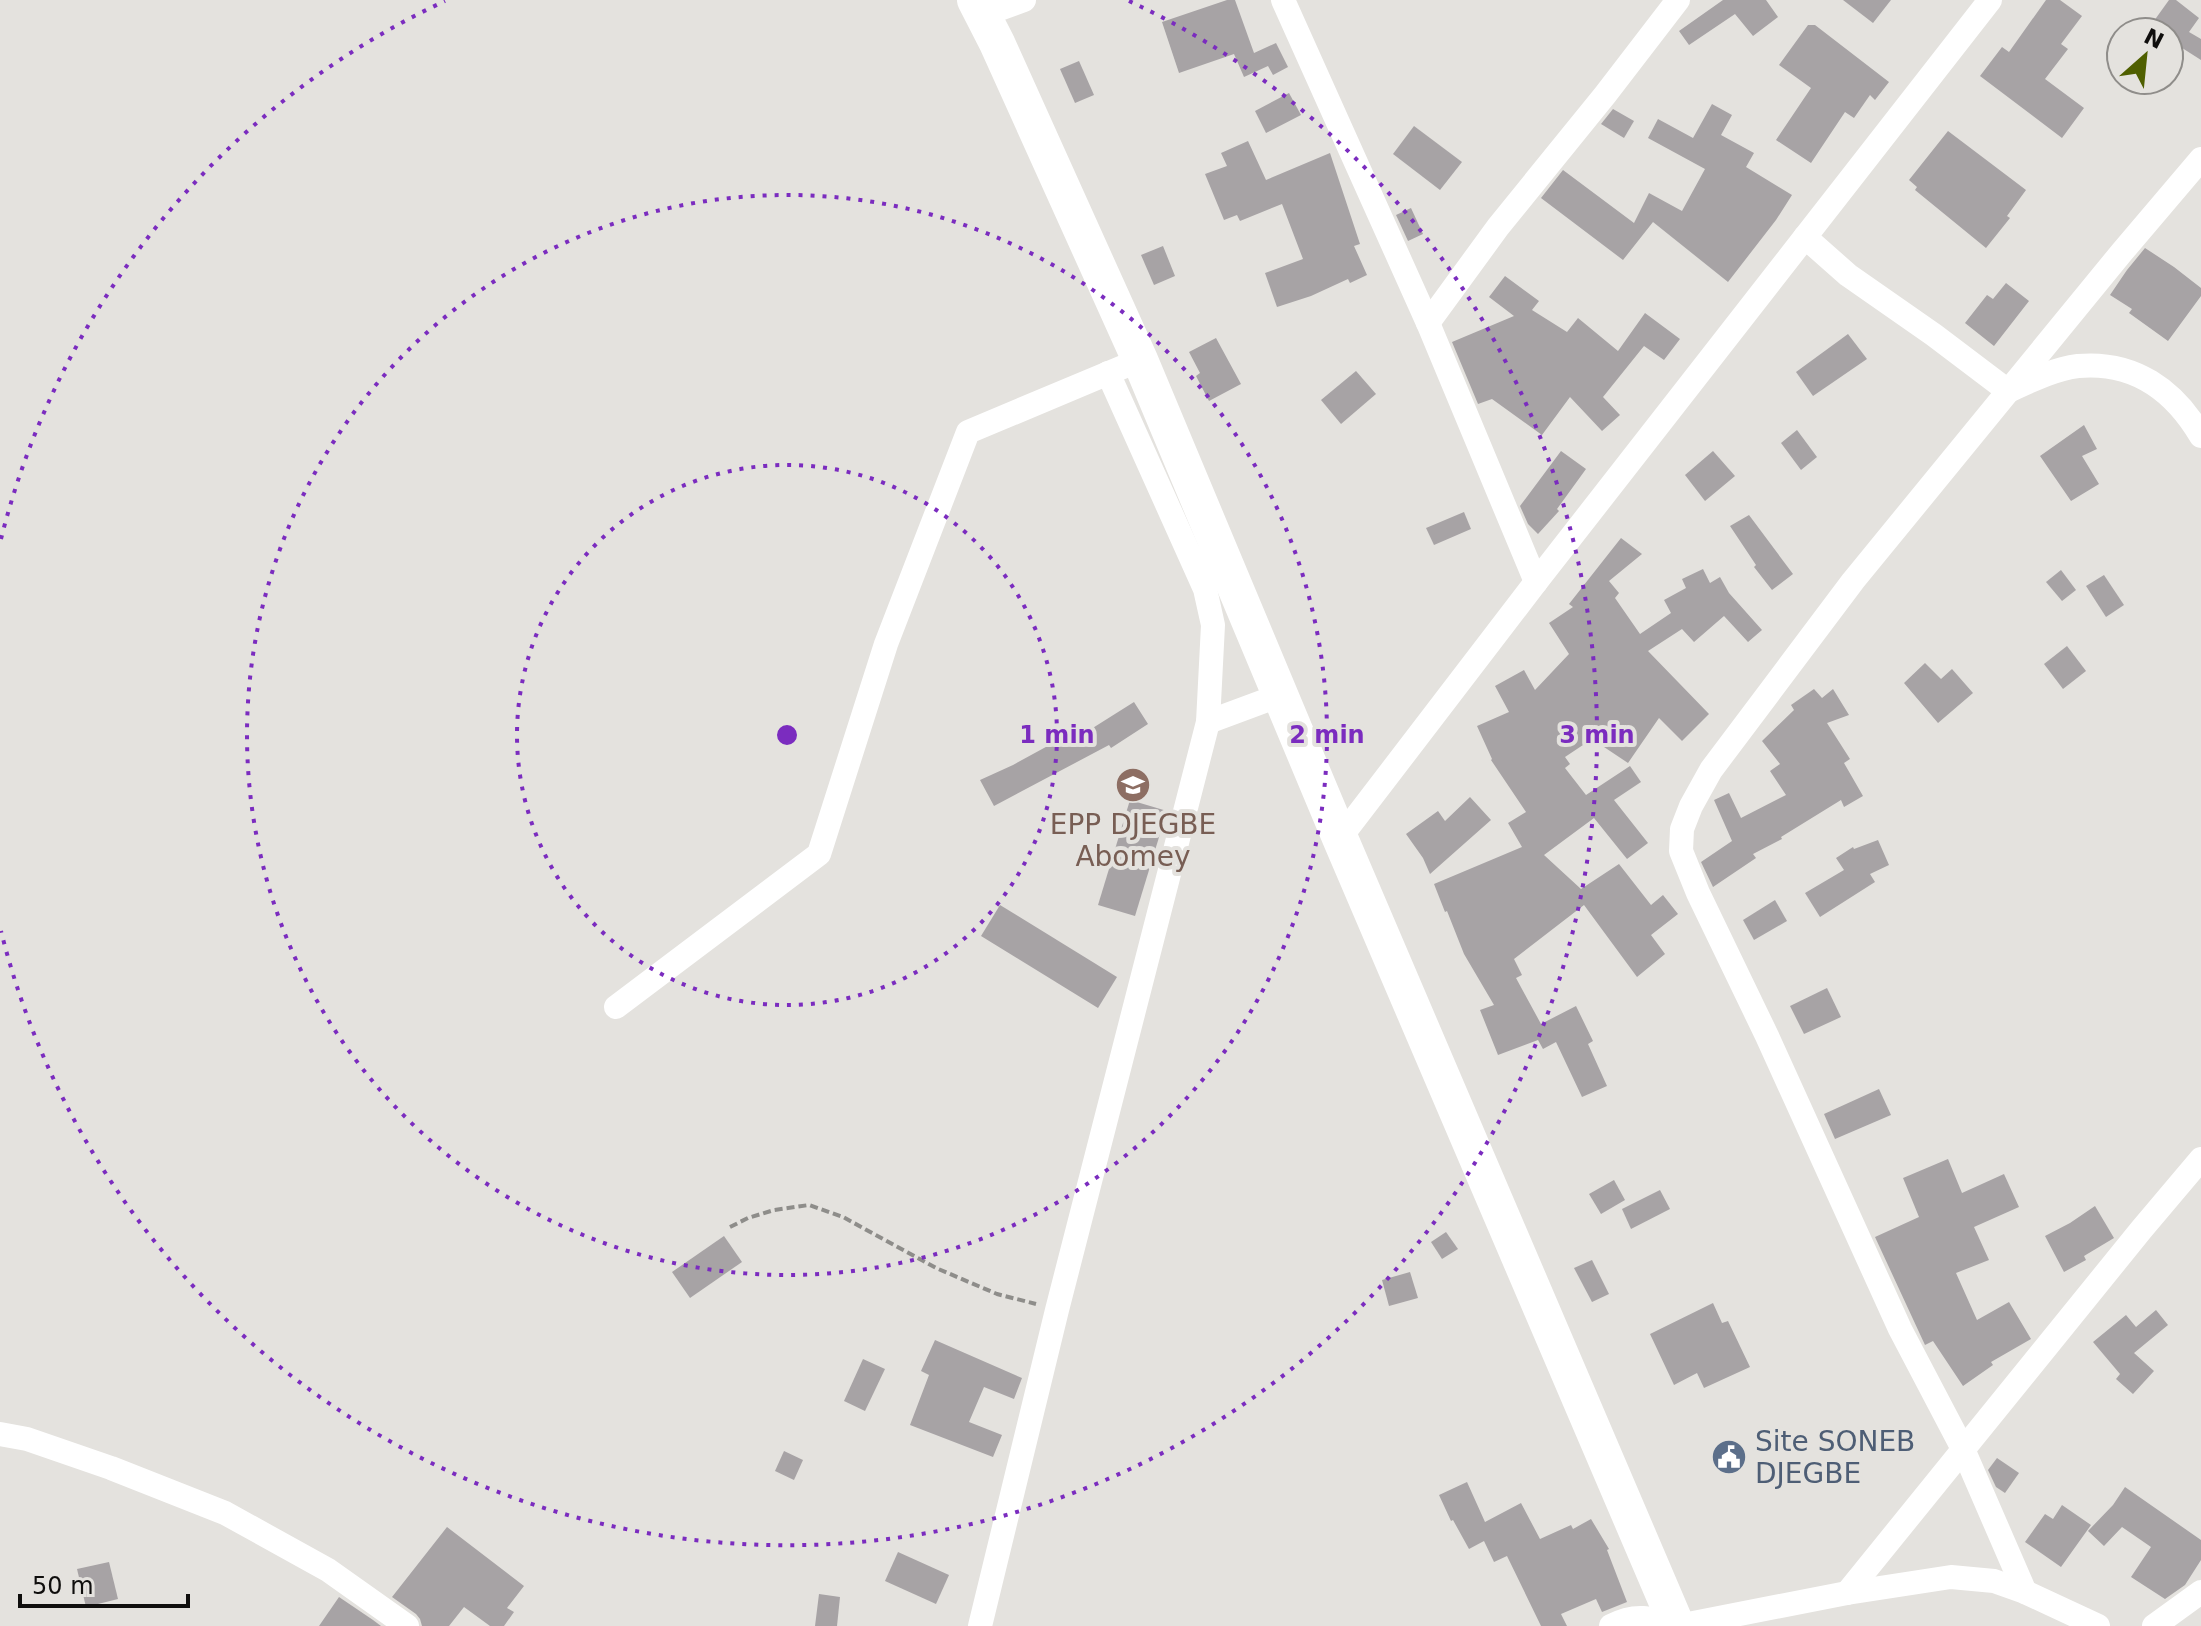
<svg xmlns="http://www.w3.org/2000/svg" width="2201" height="1626" viewBox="0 0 2201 1626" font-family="'DejaVu Sans',sans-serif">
  <rect width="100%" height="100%" fill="#e4e2de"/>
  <g fill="#a7a3a5">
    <path d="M1227,0H1235L1254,53L1276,43L1288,67L1273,75L1268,66L1244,77L1234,54L1179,73L1162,22Z"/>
    <path d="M1723,0H1766L1778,17L1753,36L1735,14L1689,45L1679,31Z"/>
    <path d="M1843,0H1891L1873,23Z"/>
    <path d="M2046,0H2060L2082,16L2061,44L2068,49L2045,79L2084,108L2062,138L1980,76L2002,47L2009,52Z"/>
    <path d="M2169,0H2176L2199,18L2189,32L2201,39V60L2179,46L2169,60V32H2146Z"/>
    <path d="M1808,25H1815L1889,82L1875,100L1870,95L1854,118L1845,112L1811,163L1776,140L1811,88L1779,65Z"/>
    <path d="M1079,61L1094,95L1075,103L1060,69Z"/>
    <path d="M1289,93L1301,115L1266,133L1255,111Z"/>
    <path d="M1712,104L1732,115L1721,135L1754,153L1746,167L1792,195L1776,220L1728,282L1653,222L1623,260L1541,198L1563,170L1634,223L1649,193L1682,211L1705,169L1648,138L1658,119L1693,138Z"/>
    <path d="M1613,109L1634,121L1624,138L1601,124Z"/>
    <path d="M1414,126L1462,162L1440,190L1393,154Z"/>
    <path d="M1948,131L2026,190L2007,216L2010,218L1986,248L1915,190L1917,187L1909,180Z"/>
    <path d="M1248,141L1266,180L1330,153L1360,244L1354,246L1367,275L1350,283L1348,279L1311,296L1277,307L1265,273L1303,259L1282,204L1240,221L1237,215L1224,220L1205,174L1227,166L1221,153Z"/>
    <path d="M1411,208L1423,234L1408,241L1396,215Z"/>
    <path d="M1163,246L1175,276L1154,285L1141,255Z"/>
    <path d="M2145,248L2174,267L2201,288V296L2168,341L2129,313L2132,309L2110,295L2127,270Z"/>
    <path d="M1505,276L1539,301L1532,310L1567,332L1578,318L1618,351L1645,313L1680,339L1664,360L1644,346L1603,397L1620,415L1602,431L1570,397L1542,435L1492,399L1478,404L1452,342L1514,316L1489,297Z"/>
    <path d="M2006,283L2029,301L1994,346L1965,323L1987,295L1993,299Z"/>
    <path d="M1848,334L1867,359L1813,396L1796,372Z"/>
    <path d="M1216,338L1241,384L1209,401L1196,376L1200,373L1189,352Z"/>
    <path d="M1356,371L1376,394L1341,424L1321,400Z"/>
    <path d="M2084,425L2097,449L2082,456L2099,484L2071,501L2040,456Z"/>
    <path d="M1797,430L1817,457L1801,470L1781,443Z"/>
    <path d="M1561,451L1586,469L1557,509L1559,511L1538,534L1528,524L1520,506Z"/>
    <path d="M1713,451L1735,476L1705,501L1685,475Z"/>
    <path d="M1464,512L1471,529L1434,545L1426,528Z"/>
    <path d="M1749,515L1793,574L1772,590L1754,567L1756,565L1730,526Z"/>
    <path d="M1621,538L1642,554L1609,581L1619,593L1615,598L1640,634L1671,613L1664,600L1686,588L1682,579L1703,569L1710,583L1720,577L1729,593L1762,630L1748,642L1724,616L1694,642L1682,629L1648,651L1709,714L1682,741L1659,718L1628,763L1592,739L1565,757L1570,764L1565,768L1586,795L1630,766L1641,782L1614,800L1648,843L1627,859L1594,818L1544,855L1581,889L1619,864L1651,905L1663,895L1678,914L1651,935L1665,954L1637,977L1584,905L1514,959L1522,975L1516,978L1541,1024L1576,1006L1593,1041L1588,1044L1607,1086L1582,1097L1556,1042L1543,1049L1538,1040L1498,1055L1480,1010L1494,1005L1464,954L1447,911L1445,912L1434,884L1522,847L1508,823L1526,812L1491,760L1492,759L1477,726L1509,712L1495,686L1524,670L1535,690L1569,654L1549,623L1573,607L1569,604Z"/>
    <path d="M2061,570L2076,590L2062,601L2046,582Z"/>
    <path d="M2104,575L2124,605L2106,617L2086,586Z"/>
    <path d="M2067,646L2086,671L2063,689L2044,664Z"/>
    <path d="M1925,663L1941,679L1952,669L1973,693L1938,723L1904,683Z"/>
    <path d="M1814,689L1822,698L1833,689L1849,715L1827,723L1850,759L1844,763L1863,796L1844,807L1841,800L1781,837L1782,839L1753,854L1756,858L1713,887L1701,862L1732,841L1714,800L1729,793L1741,818L1786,795L1770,771L1780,764L1762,741L1794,710L1791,705Z"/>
    <path d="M1134,702L1148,724L1111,748L1109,745L994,806L980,780L1013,765L1077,730L1080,736Z"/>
    <path d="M1470,797L1491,820L1430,874L1423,858L1406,834L1438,811L1445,821Z"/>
    <path d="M1130,800L1167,811L1135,916L1098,905Z"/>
    <path d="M1878,840L1889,865L1870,874L1875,882L1820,917L1805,893L1844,870L1836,858L1853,847L1854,849Z"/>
    <path d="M1775,900L1787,921L1754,940L1743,920Z"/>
    <path d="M1000,905L1117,977L1098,1008L981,936Z"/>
    <path d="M1827,988L1841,1017L1804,1034L1790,1006Z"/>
    <path d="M1879,1089L1891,1115L1835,1139L1824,1114Z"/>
    <path d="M1948,1159L1962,1193L2004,1174L2019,1207L1974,1227L1989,1260L1956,1273L1977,1320L2009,1302L2031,1339L1991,1362L1993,1365L1963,1386L1933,1341L1925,1345L1875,1237L1919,1217L1903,1178Z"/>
    <path d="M1614,1180L1625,1200L1601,1214L1589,1194Z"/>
    <path d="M1660,1190L1670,1209L1631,1229L1622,1209Z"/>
    <path d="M2095,1206L2114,1238L2084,1256L2086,1260L2064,1272L2045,1236L2070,1223Z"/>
    <path d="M1446,1232L1458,1249L1442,1259L1431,1242Z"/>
    <path d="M724,1236L742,1262L690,1298L672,1272Z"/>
    <path d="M1592,1260L1609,1294L1592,1302L1574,1268Z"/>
    <path d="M1410,1272L1418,1298L1389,1306L1382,1280Z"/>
    <path d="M1713,1303L1722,1323L1728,1321L1750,1367L1704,1388L1697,1373L1674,1385L1650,1334Z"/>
    <path d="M2156,1310L2168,1325L2134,1353L2154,1371L2133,1394L2116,1379L2120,1374L2093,1342L2126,1315L2136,1327Z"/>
    <path d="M935,1340L1022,1378L1014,1399L984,1387L969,1422L1002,1435L993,1457L910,1425L929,1375L921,1371Z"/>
    <path d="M863,1359L885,1369L865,1411L844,1401Z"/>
    <path d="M784,1451L803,1460L794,1480L775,1471Z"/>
    <path d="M1997,1458L2019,1473L2005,1493L1996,1487L1988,1470Z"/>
    <path d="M1467,1482L1485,1522L1521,1503L1540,1539L1571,1525L1573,1529L1591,1519L1609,1549L1607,1550L1627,1602L1602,1612L1596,1599L1561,1614L1567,1626H1541L1507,1556L1494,1562L1484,1541L1469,1549L1453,1520L1451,1521L1439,1495Z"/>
    <path d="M2125,1487L2201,1540V1560L2185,1585L2165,1599L2131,1577L2151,1547L2122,1527L2104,1546L2088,1531L2113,1505Z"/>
    <path d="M2062,1505L2091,1525L2061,1567L2025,1542L2045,1514L2053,1519Z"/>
    <path d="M447,1527L524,1586L507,1608L514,1612L504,1626H490L464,1607L449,1626H422L420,1619L416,1614L392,1597Z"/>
    <path d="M898,1552L949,1575L936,1604L885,1581Z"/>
    <path d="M109,1562L118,1599L86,1607L77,1569Z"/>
    <path d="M819,1594L840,1597L837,1626H815Z"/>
    <path d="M339,1597L373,1620L381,1626H319Z"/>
  </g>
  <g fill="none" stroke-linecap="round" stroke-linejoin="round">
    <path stroke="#8e8d8a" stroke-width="4" stroke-dasharray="8 4" stroke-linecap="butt" d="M730,1227L748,1218L774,1210L809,1205L843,1217L936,1268L997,1294L1036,1304"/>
    <g stroke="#fff" stroke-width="24">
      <path d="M1283,0L1428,323L1536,582"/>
      <path d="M983,15L1024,0"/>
      <path d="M1805,237L1848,275L1934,335L2008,391C2030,381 2054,369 2078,366C2134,361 2174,390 2201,436"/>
      <path d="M1428,323L1498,227L1605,95L1678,0"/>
      <path d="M1208,722L1281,695"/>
      <path d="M1340,838L1536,582L1990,0"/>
      <path d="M616,1007L819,854L886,644L968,432L1123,367"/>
      <path d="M0,1434L27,1439L111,1468L225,1513L328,1570L407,1626"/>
      <path d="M2025,1592L1963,1449L1900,1329L1767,1036L1698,893L1681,851L1682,829L1691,806L1711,770L1853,581L2122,252L2201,159"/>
      <path d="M1847,1593L2141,1230L2201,1159"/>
      <path d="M980,1626L1057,1310L1208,722L1213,625L1205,589L1108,373"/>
      <path d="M1611,1626C1636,1613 1651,1618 1677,1626"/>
      <path d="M1678,1626L1847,1593L1951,1577L1994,1581L2025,1592L2098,1626"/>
      <path d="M2154,1626L2201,1592"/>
    </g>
    <path stroke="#fff" stroke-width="36" d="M975,0L997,43L1140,360L1340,838L1677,1626"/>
  </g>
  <g fill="none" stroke="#7b2cbf" stroke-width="4" stroke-dasharray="4 8">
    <circle cx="787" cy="735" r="270"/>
    <circle cx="787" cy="735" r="540"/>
    <path d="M1 539A810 810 0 0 1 445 1M1129 1A810 810 0 1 1 1 931"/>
  </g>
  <defs>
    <g id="school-disc" transform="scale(1.8)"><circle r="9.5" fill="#8d6e63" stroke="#e4e2de"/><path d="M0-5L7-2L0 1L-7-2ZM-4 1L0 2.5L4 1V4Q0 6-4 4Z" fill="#fff"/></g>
    <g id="civic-disc" transform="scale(1.8)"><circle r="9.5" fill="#5c6f8a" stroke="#e4e2de"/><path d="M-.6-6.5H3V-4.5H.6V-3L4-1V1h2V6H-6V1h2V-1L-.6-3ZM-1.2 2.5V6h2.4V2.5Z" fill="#fff"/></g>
  </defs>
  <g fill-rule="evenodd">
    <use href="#school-disc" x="1133" y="785"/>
    <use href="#civic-disc" x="1729" y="1457"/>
  </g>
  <g text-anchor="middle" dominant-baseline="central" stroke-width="8" stroke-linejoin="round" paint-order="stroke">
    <g font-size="28" fill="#785e54" stroke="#e4e2de">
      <text x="1133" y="824">EPP DJEGBE<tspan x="1133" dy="32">Abomey</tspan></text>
    </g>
    <g font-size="28" fill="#4e5e75" stroke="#e4e2de" text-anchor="start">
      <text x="1755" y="1441">Site SONEB<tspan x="1755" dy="32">DJEGBE</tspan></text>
    </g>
  </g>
  <circle cx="787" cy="735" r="12" fill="#7b2cbf" stroke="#e4e2de" stroke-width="4"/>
  <g font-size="24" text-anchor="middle" font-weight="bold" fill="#7b2cbf" stroke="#e4e2de" stroke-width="8" stroke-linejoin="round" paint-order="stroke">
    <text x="1057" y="743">1 min</text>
    <text x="1327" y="743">2 min</text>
    <text x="1597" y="743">3 min</text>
  </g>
  <g transform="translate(2145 56) rotate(27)"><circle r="38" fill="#e4e2de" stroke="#8f8d8a" stroke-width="2"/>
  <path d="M0-6L14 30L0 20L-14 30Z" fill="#4f5f00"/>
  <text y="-12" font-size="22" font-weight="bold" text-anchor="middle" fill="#0f0e0d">N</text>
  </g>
  <path d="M20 1594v12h168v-12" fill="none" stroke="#0f0e0d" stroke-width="4"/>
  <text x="32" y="1594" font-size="24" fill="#0f0e0d" stroke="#e4e2de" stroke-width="6" paint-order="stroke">50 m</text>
</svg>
